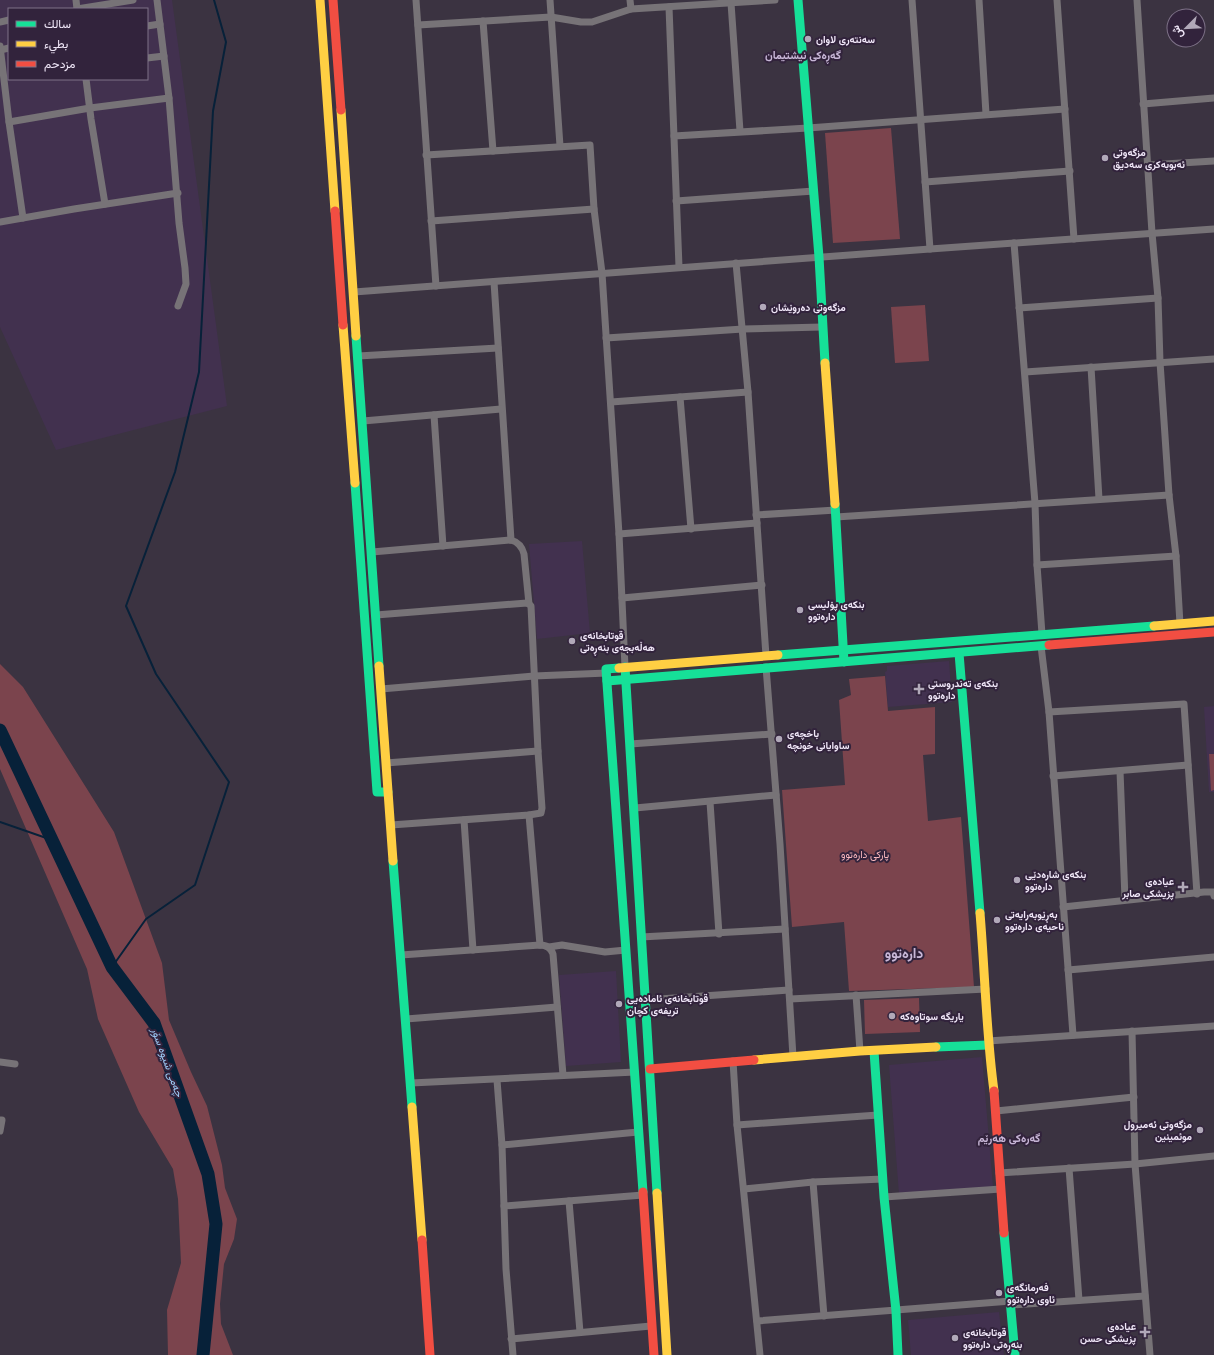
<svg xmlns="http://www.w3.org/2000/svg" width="1214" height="1355" viewBox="0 0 1214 1355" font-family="'Open Sans',Vazirmatn,sans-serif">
  <rect width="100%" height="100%" fill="#3b3341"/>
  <g fill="#42314f" fill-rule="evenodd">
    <path d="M0,0H172L227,406L56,450L0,327ZM9,9H147V79H9Z"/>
    <path d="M582,541L590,633L537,639L529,544Z"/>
    <path d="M949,661L952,702L888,707L885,672L887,671V666Z"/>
    <path d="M1214,706V792H1209L1204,707Z"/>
    <path d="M616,971L621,1062L566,1066L559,975Z"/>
    <path d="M982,1057L993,1187L899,1194L889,1065Z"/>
    <path d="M999,1312L1004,1355H911L908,1320Z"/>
  </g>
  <g fill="#7b444d">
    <path d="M891,128L900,239L833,243L825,133Z"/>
    <path d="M925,305L929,361L895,363L891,307Z"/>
    <path d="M0,664L23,687L114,832L162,963L169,1020L191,1072L207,1106L222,1165L225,1188L237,1219L234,1239L224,1264L220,1304L221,1324L233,1355H168L167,1310L181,1263L178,1199L173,1169L139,1112L98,1019L87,969L0,769Z"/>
    <path d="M885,676L888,711L935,707V754L923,755L928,821L961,817L974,987L849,991L844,922L792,927L782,790L845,785L839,700L851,695L849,679Z"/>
    <path d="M1209,754H1214V790L1211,791Z"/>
    <path d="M919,998L920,1032L865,1034L864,1000Z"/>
  </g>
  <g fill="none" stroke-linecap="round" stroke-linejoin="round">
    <g stroke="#072139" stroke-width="2">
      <path d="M0,822L52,840"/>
      <path d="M112,967L146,919L195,885L229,782L156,674L126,606L175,472L199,372L213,111L226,42L214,0"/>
    </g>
    <path stroke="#072139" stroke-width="13" d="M0,730L112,967L154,1023L208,1174L216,1224L203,1355"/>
    <g stroke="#777377" stroke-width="7">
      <path d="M76,0L77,9"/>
      <path d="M157,0L169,98L179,223L185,268L186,284L178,306"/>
      <path d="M416,0L436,286"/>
      <path d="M550,0L560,146"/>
      <path d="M630,0L631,9"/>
      <path d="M912,0L930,249"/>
      <path d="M979,0L986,114"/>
      <path d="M1057,0L1074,239"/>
      <path d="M1137,0L1152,233L1158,298L1160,362L1169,495L1176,556L1180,624"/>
      <path d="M731,3L740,131"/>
      <path d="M669,7L679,267"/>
      <path d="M77,9L133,0"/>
      <path d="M483,21L493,151"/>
      <path d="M0,22L9,20"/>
      <path d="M418,25L551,17L581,22H592L631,9L775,0"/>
      <path d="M147,26L160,24"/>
      <path d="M0,46L9,122L23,218"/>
      <path d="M0,50L9,48"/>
      <path d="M147,58L164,56"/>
      <path d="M86,79L91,119L105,204"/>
      <path d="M1143,104L1214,98"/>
      <path d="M9,122L90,108L169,98"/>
      <path d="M674,136L808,128L1065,109"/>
      <path d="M426,155L590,145L594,209L602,273L619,534L625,667"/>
      <path d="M1148,165L1214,161"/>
      <path d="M925,182L1070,171"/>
      <path d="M676,201L814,191"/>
      <path d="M431,221L594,209"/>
      <path d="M0,222L74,209L178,193"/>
      <path d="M1014,243L1035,503L1037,565L1042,634"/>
      <path d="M736,263L748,392L766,656"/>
      <path d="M494,282L511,540"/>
      <path d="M354,292L930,249L1214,229"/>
      <path d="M1019,308L1158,298"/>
      <path d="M606,338L743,329L822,327"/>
      <path d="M358,356L498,348"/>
      <path d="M1091,367L1099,499"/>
      <path d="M1025,372L1214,359"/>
      <path d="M680,397L691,529"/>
      <path d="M611,402L748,392"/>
      <path d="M434,415L443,546"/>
      <path d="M363,421L501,409"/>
      <path d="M756,515L836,510"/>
      <path d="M836,517L1169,495"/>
      <path d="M619,534L757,523"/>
      <path d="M372,552L511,540C518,542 522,546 524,554L529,604"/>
      <path d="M1037,565L1176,556"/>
      <path d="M622,598L762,585"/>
      <path d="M376,615L527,603L529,604L531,606L538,751L542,808L541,813L529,815L391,825"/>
      <path d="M1041,646L1049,712L1073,1035"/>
      <path d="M766,667L780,844L793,1057"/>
      <path d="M381,689L534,676L607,673"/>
      <path d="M1049,712L1184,704L1197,894"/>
      <path d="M630,744L772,734"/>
      <path d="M386,763L538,751"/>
      <path d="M1120,771L1125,899"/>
      <path d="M1053,776L1188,765"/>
      <path d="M710,802L719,934"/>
      <path d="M635,808L776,795"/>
      <path d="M529,815L540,945"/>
      <path d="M464,820L473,950"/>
      <path d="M1063,907L1204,892H1213L1214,896"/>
      <path d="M641,937L785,929"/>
      <path d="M549,947L562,945L605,952L626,950"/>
      <path d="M401,955L540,945C547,945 551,948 553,954L563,1075"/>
      <path d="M1068,970L1214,957"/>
      <path d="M856,995L860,1051"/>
      <path d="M790,999L986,989"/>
      <path d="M645,1000L789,990"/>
      <path d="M406,1019L557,1007"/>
      <path d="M1132,1031L1135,1164L1150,1355"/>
      <path d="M988,1041L1214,1026"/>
      <path d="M733,1061L737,1125L760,1355"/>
      <path d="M0,1062L15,1064"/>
      <path d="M497,1080L502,1145L506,1269L513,1355"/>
      <path d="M411,1083L635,1072"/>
      <path d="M996,1111L1134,1097"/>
      <path d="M0,1120H2L0,1131"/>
      <path d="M737,1125L878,1115"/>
      <path d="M502,1145L638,1132"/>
      <path d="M1069,1168L1079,1300"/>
      <path d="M999,1173L1135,1164L1214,1156"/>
      <path d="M813,1182L824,1316"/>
      <path d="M744,1189L813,1182L883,1179"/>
      <path d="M884,1197L1001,1189"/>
      <path d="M569,1201L580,1332"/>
      <path d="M504,1206L643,1195"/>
      <path d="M1011,1305L1145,1296"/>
      <path d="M757,1321L1011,1301"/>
      <path d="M511,1339L651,1326"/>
    </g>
    <g stroke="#16e098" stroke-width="9">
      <path d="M798,0L819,257L825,363"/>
      <path d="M356,336L379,666"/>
      <path d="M355,483L377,792H388"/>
      <path d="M835,504L844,662"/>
      <path d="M959,653L980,913"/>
      <path d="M778,655L1154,626"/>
      <path d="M625,667L657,1193"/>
      <path d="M619,668L606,669L643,1192"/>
      <path d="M607,681L1049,645"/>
      <path d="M393,861L412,1107"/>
      <path d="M936,1047L988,1045"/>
      <path d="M874,1051L884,1197L896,1311L898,1355"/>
      <path d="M1004,1233L1015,1355"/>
    </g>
    <g stroke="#ffcf43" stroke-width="9">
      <path d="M320,0L335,211"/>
      <path d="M341,110L356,336"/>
      <path d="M343,325L355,483"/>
      <path d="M825,363L835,504"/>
      <path d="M1154,626L1214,621"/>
      <path d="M379,666L393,861"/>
      <path d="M619,668L778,655"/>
      <path d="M980,913C985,973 986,1032 994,1091"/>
      <path d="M754,1060L860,1051L936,1047"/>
      <path d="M412,1107L422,1240"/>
      <path d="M657,1193L667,1355"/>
    </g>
    <g stroke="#f24e42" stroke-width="9">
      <path d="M333,0L341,110"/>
      <path d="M335,211L343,325"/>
      <path d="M1049,645L1214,632"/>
      <path d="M650,1069L754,1060"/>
      <path d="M994,1091L1004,1233"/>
      <path d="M643,1192L654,1355"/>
      <path d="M422,1240L430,1355"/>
    </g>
  </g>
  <g fill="#b1a9b9" stroke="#32233c" stroke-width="1.5">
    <circle cx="808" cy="39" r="4"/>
    <circle cx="1105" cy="158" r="4"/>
    <circle cx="763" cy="307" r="4"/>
    <circle cx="800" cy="610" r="4"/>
    <circle cx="572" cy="641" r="4"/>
    <path d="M917 683h4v4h4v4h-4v4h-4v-4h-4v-4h4z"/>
    <circle cx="779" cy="739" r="4"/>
    <circle cx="1017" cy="880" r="4"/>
    <path d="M1181 881h4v4h4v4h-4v4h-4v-4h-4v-4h4z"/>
    <circle cx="997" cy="920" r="4"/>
    <circle cx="619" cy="1004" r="4"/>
    <circle cx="892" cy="1016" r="4"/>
    <circle cx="1200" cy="1130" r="4"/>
    <circle cx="999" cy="1293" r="4"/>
    <path d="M1143 1326h4v4h4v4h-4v4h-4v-4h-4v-4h4z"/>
    <circle cx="955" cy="1338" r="4"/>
  </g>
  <g text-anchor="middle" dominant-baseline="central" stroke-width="4" stroke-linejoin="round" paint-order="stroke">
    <g font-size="10" font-weight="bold" fill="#f1e8f9" stroke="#32233c" text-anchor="start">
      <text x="816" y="39">سەنتەری لاوان</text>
      <text x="1113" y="152">مزگەوتی<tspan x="1113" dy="12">ئەبوبەکری سەدیق</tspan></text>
      <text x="771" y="307">مزگەوتی دەروێشان</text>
      <text x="808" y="604">بنکەی پۆلیسی<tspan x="808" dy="12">دارەتوو</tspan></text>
      <text x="580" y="635">قوتابخانەی<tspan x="580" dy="12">هەڵەبجەی بنەڕەتی</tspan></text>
      <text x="928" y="683">بنکەی تەندروستی<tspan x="928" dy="12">دارەتوو</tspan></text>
      <text x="787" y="733">باخچەی<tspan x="787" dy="12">ساوایانی خونچە</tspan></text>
      <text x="1025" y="874">بنکەی شارەدێی<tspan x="1025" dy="12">دارەتوو</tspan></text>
      <text x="1174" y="881" text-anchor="end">عیادەی<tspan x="1174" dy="12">پزیشکی صابر</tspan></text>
      <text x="1005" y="914">بەڕێوبەرایەتی<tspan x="1005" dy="12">ناحیەی دارەتوو</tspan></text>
      <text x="627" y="998">قوتابخانەی ئامادەیی<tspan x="627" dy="12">تریفەی کچان</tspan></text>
      <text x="900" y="1016">یاریگە سوتاوەکە</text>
      <text x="1192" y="1124" text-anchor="end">مزگەوتی ئەمیرول<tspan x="1192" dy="12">موئمینین</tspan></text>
      <text x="1007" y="1287">فەرمانگەی<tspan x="1007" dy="12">ئاوی دارەتوو</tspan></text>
      <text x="1136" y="1326" text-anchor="end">عیادەی<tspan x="1136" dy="12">پزیشکی حسن</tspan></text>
      <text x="963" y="1332">قوتابخانەی<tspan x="963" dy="12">بنەڕەتی دارەتوو</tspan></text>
    </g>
    <g font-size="10" fill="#febbc1" stroke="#32233c">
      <text x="865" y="854">پارکی دارەتوو</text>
    </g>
    <g font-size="11" font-weight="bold" fill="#c8b7d7" stroke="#32233c">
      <text x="803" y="54">گەڕەکی نیشتیمان</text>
      <text x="1009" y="1137">گەرەکی هەرێم</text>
    </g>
    <g font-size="11" font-style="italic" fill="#9ccaf5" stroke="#32233c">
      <text transform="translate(168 1062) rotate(70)">چەمی شیوە سۆر</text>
    </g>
    <g font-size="14" font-weight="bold" fill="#c8b7d7" stroke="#32233c">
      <text x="904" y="952">دارەتوو</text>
    </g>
  </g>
  <rect x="8" y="8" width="140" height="72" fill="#32233c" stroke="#7e7288"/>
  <rect x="16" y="21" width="20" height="6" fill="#16e098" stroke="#7e7288"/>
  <text x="44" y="28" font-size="12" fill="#f1e8f9">سالك</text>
  <rect x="16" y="41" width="20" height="6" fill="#ffcf43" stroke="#7e7288"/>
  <text x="44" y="48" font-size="12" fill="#f1e8f9">بطيء</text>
  <rect x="16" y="61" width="20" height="6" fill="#f24e42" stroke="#7e7288"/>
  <text x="44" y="68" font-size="12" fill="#f1e8f9">مزدحم</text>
  <g transform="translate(1186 28) rotate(246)"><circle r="19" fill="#32233c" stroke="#7e7288"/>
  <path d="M0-3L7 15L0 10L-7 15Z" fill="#b1a9b9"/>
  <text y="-6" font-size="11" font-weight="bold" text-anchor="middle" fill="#f1e8f9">ش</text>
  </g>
</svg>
